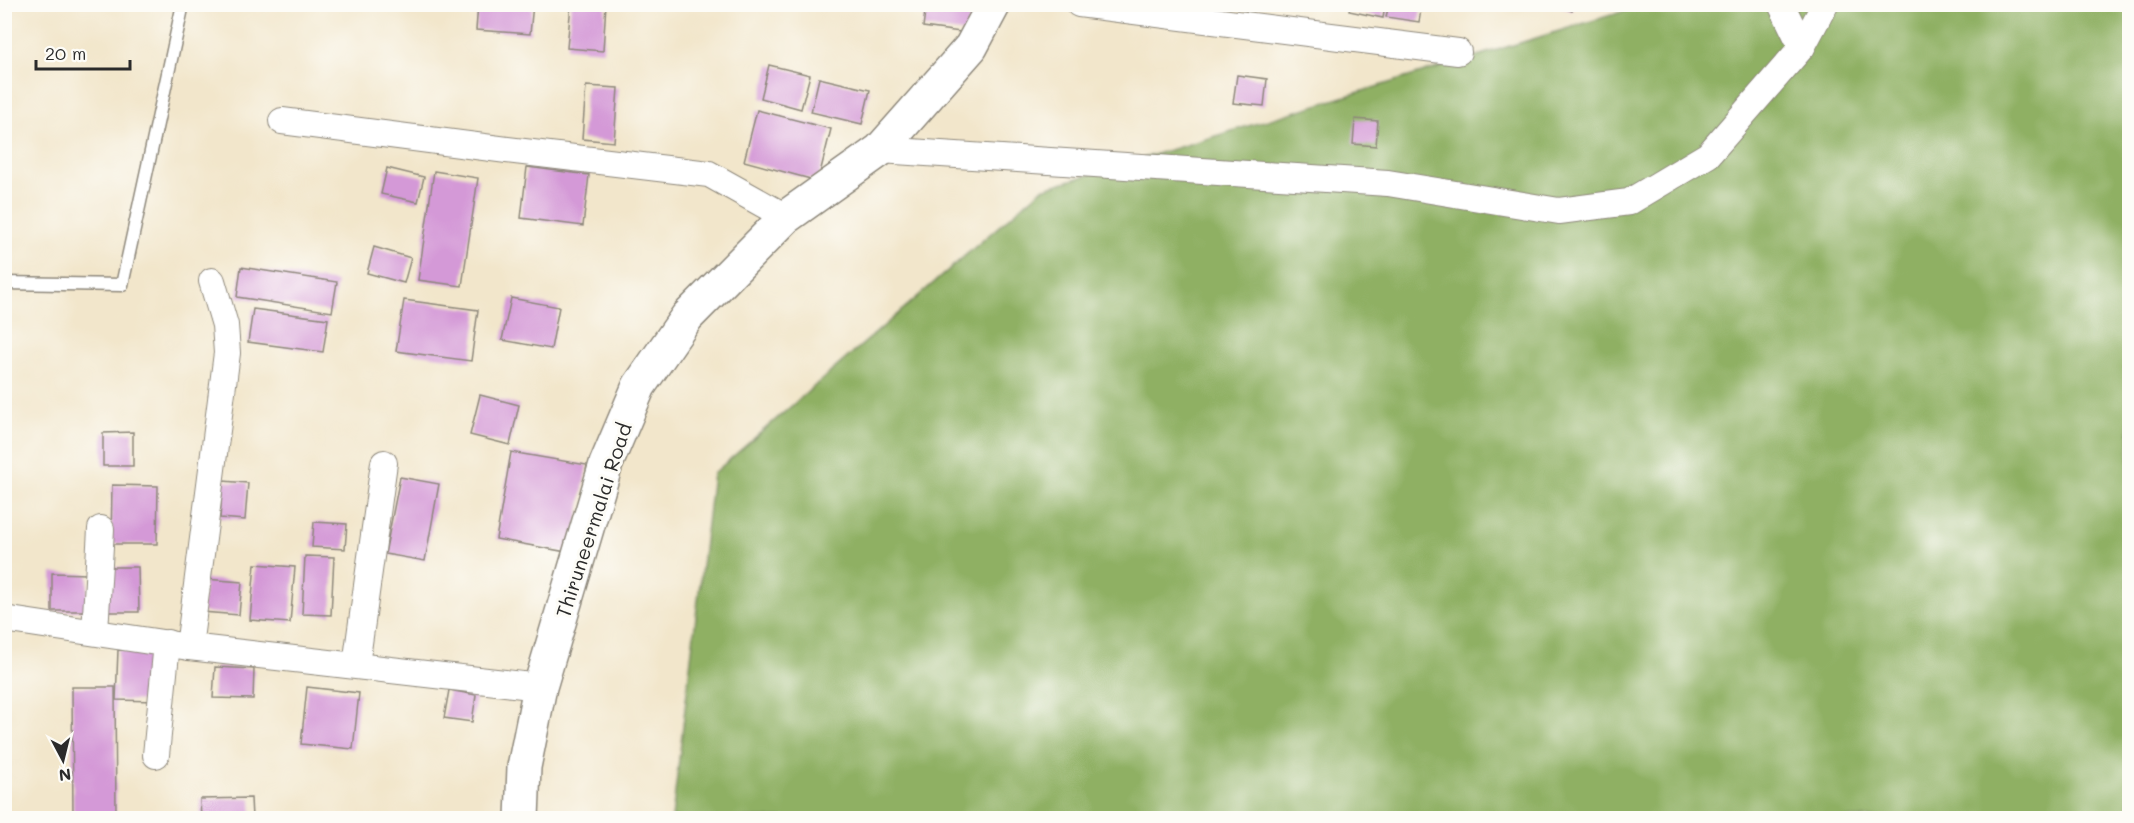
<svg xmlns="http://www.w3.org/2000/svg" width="2134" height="823" viewBox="0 0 2134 823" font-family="Mali,sans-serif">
  <rect width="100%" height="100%" fill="#fdfcf7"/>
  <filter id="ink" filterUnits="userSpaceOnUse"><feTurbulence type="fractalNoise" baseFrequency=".0167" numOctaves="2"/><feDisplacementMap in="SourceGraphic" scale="12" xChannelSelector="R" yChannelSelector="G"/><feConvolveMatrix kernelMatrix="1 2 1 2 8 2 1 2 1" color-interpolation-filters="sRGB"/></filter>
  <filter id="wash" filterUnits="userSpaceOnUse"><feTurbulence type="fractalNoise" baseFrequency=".008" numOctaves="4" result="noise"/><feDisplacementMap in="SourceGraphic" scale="24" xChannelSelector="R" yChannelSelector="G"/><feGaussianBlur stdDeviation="1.35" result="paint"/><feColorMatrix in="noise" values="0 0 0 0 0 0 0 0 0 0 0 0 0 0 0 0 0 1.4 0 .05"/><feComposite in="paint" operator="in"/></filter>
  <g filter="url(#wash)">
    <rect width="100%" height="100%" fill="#f2e6cb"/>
    <path fill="#8fb063" stroke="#5d6e47" stroke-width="1.5" d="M1644,5H2129V818H672L713,474L1042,189Z"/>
    <g id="blocks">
      <g fill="#d499d7">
        <path d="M478,4H533L530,34L476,30Z"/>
        <path d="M571,4H606L603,51L567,48Z"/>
        <path d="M926,4H972L968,33L923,27Z"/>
        <path d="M1350,4H1385L1383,18L1349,11Z"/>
        <path d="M1389,4H1422L1419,22L1386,17Z"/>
        <path d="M1554,4H1574L1572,11Z"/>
        <path d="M769,65L810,75L801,109L761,98Z"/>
        <path d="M1237,75L1267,79L1264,106L1233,103Z"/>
        <path d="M819,78L870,90L862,124L811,112Z"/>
        <path d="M586,86L618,88L614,142L582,139Z"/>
        <path d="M757,110L831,129L818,181L744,161Z"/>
        <path d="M1355,119L1378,121L1376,146L1353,144Z"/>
        <path d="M527,167L589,175L583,226L521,218Z"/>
        <path d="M387,168L424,177L418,202L381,194Z"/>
        <path d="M434,171L478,178L462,286L418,280Z"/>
        <path d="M374,247L411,258L404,283L367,273Z"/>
        <path d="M241,267L337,282L332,312L237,297Z"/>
        <path d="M511,298L559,307L551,349L502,340Z"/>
        <path d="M404,300L478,310L471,361L396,351Z"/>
        <path d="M253,309L328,319L323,352L248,342Z"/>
        <path d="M480,395L519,405L510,445L470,435Z"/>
        <path d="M133,432V466H103V433Z"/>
        <path d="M511,452L587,465L572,553L496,539Z"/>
        <path d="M400,477L439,484L425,561L385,554Z"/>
        <path d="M223,481L248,483L245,520L220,518Z"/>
        <path d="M112,485L158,486L157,544H111Z"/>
        <path d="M314,522L347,524L345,549L312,547Z"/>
        <path d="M305,556L334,557L331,615L302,614Z"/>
        <path d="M255,564L295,567L290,623L250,620Z"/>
        <path d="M104,567H138L139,612H104Z"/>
        <path d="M52,573L88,574L87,611H52Z"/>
        <path d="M205,579L242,582L239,615L202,612Z"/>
        <path d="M118,650L157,651L155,701L116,700Z"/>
        <path d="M215,667L254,669L253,699L213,698Z"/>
        <path d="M72,687H115L116,818H73Z"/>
        <path d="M307,687L359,693L353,749L301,744Z"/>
        <path d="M449,690L476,695L472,722L444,718Z"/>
        <path d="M251,798L252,818H201L200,799Z"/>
      </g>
    </g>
  </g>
  <g filter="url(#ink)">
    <use href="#blocks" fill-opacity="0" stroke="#8e887b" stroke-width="1.5"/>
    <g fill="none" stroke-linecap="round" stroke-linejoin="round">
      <g stroke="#8e887b" stroke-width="15">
        <path id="lane" d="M4,283L122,285L183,4"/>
      </g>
      <g stroke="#8e887b" stroke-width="28">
        <g id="street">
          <path d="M1079,4L1458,52"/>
          <path d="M1781,4L1802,47"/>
          <path d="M282,121L507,150L709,174L786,217"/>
          <path d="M880,150L1388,183L1559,211L1629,202L1708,155L1802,47L1825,4"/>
          <path d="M4,619L189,647L540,687"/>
          <path d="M95,632L101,529"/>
          <path d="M189,647L227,353L225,325L212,281"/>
          <path d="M356,665L384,463"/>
          <path d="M156,755L167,643"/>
        </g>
      </g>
      <g stroke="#8e887b" stroke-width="36">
        <path id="secondary" d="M522,818L524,767L540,687L606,464L639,386L687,317L786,217L880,150L971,47L994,4"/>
      </g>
      <use href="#lane" stroke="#fff" stroke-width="12"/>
      <use href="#street" stroke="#fff" stroke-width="26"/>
      <use href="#secondary" stroke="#fff" stroke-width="33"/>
    </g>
  </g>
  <g text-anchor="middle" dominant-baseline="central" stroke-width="6" stroke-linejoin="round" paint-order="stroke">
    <g font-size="20" fill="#2b2b2b" stroke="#fdfcf7">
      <text transform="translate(593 520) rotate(-72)">Thiruneermalai Road</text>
    </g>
  </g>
  <rect width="2134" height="823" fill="none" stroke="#fdfcf7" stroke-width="24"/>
  <g transform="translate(63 760) rotate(173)" stroke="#fdfcf7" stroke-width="4.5" paint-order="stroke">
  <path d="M0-4.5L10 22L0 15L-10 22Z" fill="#2b2b2b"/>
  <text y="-9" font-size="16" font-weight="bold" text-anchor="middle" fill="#2b2b2b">N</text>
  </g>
  <path d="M36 60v9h94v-9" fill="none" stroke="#2b2b2b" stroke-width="3"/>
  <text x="45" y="60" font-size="18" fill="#2b2b2b" stroke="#fdfcf7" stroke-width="4.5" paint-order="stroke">20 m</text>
</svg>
